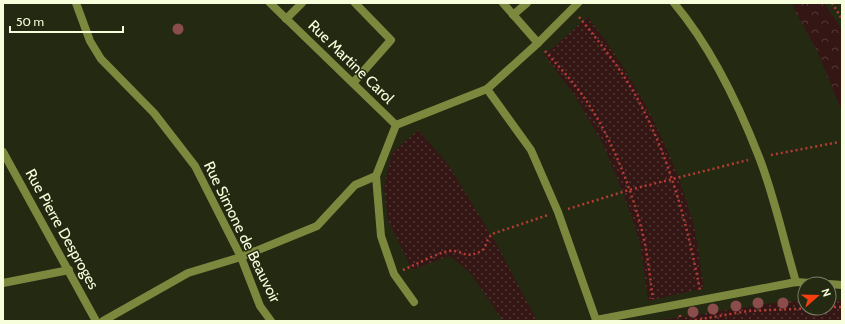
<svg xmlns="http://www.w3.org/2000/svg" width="845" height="324" viewBox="0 0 845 324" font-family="Cabin,sans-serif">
  <defs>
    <pattern id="grass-dots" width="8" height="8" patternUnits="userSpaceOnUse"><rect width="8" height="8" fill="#341715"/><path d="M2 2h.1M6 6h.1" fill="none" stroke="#523a36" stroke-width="1.8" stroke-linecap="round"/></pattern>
    <pattern id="forest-crowns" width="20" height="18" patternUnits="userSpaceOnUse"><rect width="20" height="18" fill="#341715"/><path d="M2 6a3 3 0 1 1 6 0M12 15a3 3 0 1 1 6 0" fill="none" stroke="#523a36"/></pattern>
  </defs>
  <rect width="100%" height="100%" fill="#242a12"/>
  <g fill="url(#grass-dots)">
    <path d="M588,17C635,78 671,144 692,219C698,241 700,265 704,288L648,301L640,243L625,198L603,144L575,96L544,55Z"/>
    <path d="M418,130L447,163L495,241L537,321H503L471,274L450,256L412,270L388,220L384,187L392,153Z"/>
    <path d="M829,300H842V321H653L787,301H805V308H829Z"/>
  </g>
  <path fill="url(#forest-crowns)" d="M791,3H824L842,29V112L817,51Z"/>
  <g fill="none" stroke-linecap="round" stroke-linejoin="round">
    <g stroke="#b93b35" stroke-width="2.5" stroke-dasharray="2 3" stroke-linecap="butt">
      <path d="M832,3L842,19"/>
      <path d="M579,17C600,43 621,69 637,98C670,158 687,224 700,290"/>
      <path d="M545,51C558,66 572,80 583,96C610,134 632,189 643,235C648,256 650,278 653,299"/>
      <path d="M771,155L839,142"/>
      <path d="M568,209L629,190L748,160"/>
      <path d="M403,270C415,265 437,253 449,251C464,249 464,262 484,249L488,239L492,234L548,215"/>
      <path d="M829,307H842"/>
      <path d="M680,315V321"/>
      <path d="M690,321L748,311L817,308"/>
    </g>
    <g stroke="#7d883f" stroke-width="8">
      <path d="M76,3L90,41L101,59L154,113L195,166L241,257L260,306L271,321"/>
      <path d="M270,3L396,125"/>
      <path d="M503,3L538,43"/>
      <path d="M674,3C711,47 738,103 759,157C774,195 784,242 796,282"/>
      <path d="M513,15L527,3"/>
      <path d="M286,19L302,3"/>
      <path d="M353,83L391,40L355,3"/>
      <path d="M487,89L531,150L558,212L596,320L796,282L825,284"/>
      <path d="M3,152L96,321"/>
      <path d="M376,176L381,236L394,274L414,302"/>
      <path d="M3,283L69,270"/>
      <path d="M829,284L842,285"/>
      <path d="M103,321L188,273L241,257L317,226L355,185L376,176L396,125L487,89L538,43L578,3"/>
    </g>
  </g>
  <g fill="#8a4d4b">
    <circle cx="178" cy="29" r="5.5"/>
    <circle cx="758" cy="303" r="5.5"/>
    <circle cx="783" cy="303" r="5.5"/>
    <circle cx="736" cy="306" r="5.5"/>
    <circle cx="713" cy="309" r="5.5"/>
    <circle cx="693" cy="312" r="5.5"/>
  </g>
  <g text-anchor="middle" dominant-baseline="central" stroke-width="3" stroke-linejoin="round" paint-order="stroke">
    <g font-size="15" fill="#f7fedc" stroke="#242a12">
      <text transform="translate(351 62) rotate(44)">Rue Martine Carol</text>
      <text transform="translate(62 229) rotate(61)">Rue Pierre Desproges</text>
      <text transform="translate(242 232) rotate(64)">Rue Simone de Beauvoir</text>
    </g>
  </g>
  <rect width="845" height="324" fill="none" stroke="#f7fedc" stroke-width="8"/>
  <g transform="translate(817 296) rotate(70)"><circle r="19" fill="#242a12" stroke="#787f63"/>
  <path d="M0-3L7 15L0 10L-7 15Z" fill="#f73e0f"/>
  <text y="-6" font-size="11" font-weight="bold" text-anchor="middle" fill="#f7fedc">N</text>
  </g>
  <path d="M10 26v6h113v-6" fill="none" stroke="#f7fedc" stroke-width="2"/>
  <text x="16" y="26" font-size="12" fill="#f7fedc" stroke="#242a12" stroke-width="3" paint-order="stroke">50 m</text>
</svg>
